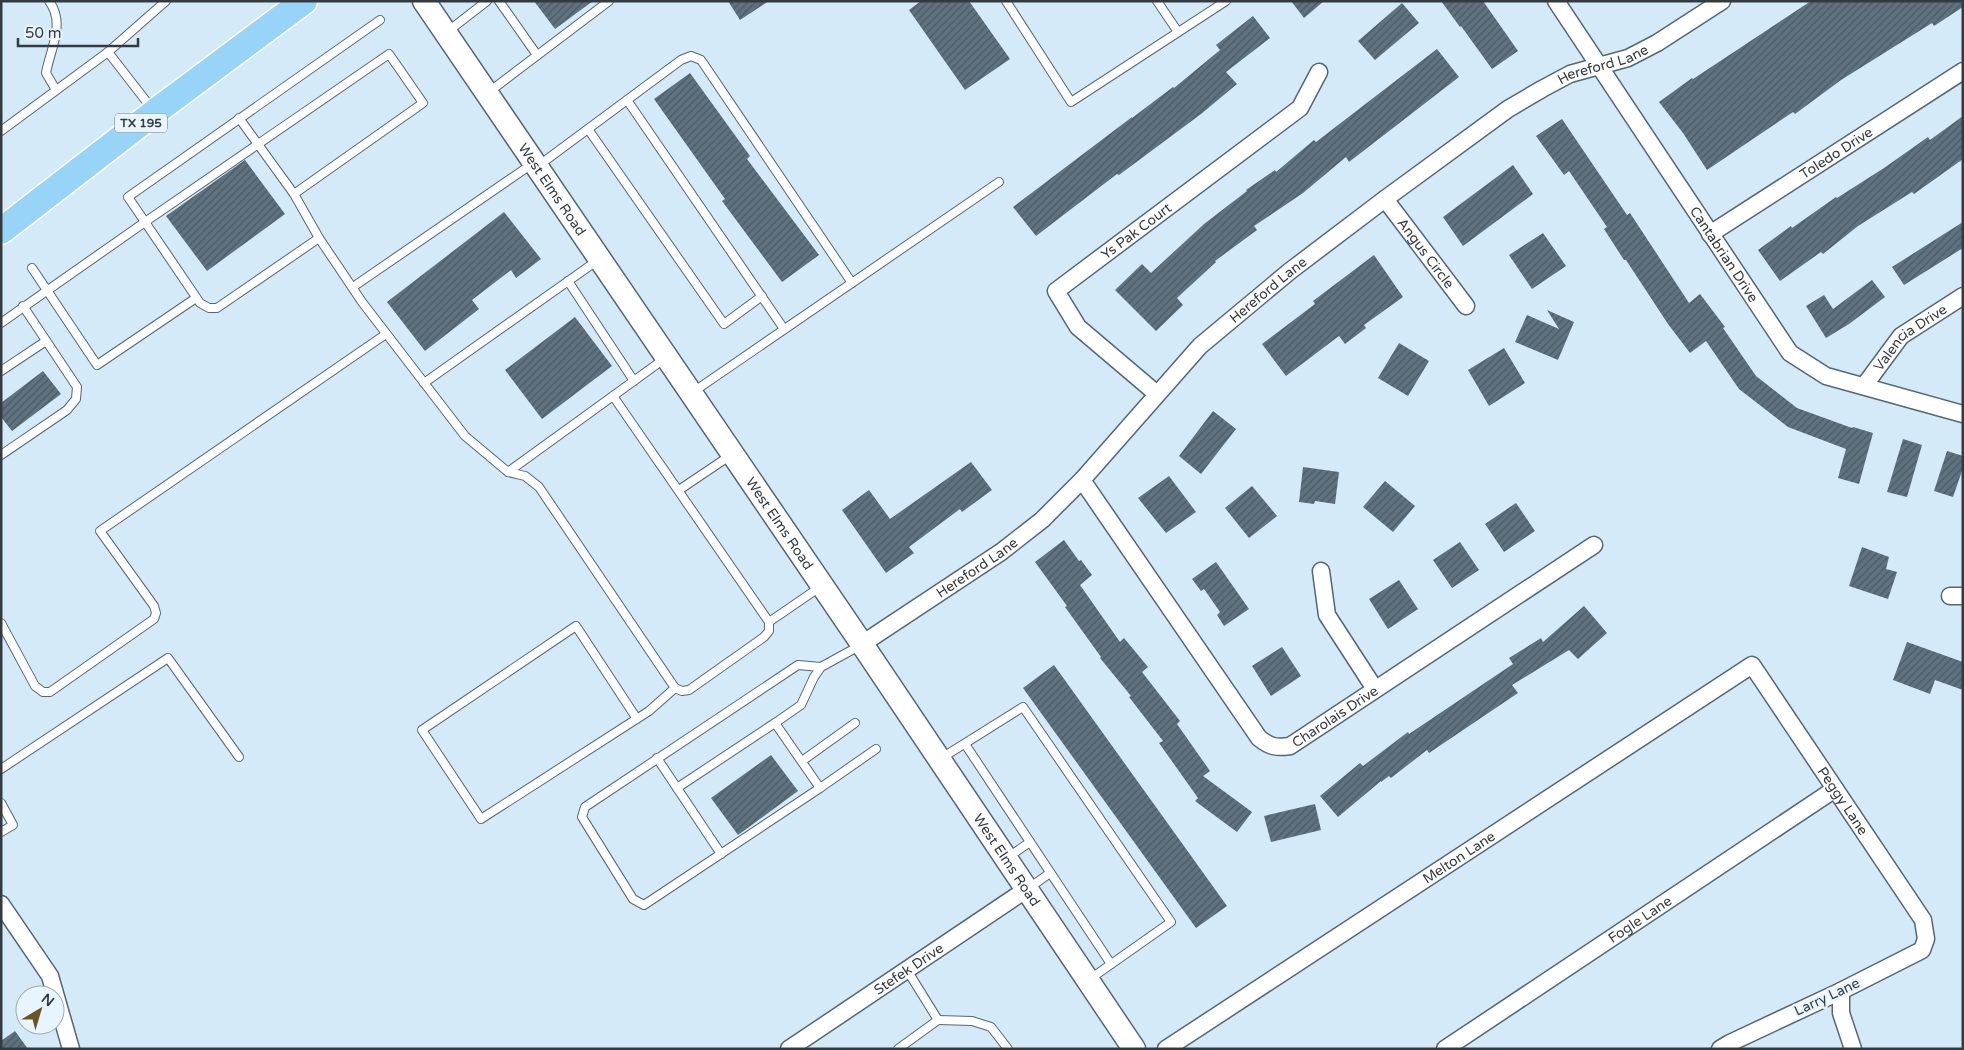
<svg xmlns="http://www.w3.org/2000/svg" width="1964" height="1050" viewBox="0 0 1964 1050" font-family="'Varela Round',sans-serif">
  <defs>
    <pattern id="building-hatch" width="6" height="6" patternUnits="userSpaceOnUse" patternTransform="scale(1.25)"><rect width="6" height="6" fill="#5f727f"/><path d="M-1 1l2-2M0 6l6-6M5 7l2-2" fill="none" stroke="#4b5a64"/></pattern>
  </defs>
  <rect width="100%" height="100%" fill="#d4eaf8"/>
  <g fill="url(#building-hatch)">
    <path d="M534,1H593L555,29Z"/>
    <path d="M728,1H769L740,20Z"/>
    <path d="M921,1H969L1010,59L965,90L909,10Z"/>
    <path d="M1291,1H1324L1304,18Z"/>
    <path d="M1441,1H1483L1518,51L1492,69L1461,26L1460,27Z"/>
    <path d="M1811,1H1963V7L1934,26L1932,23L1841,80L1795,114L1793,112L1707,170L1683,133L1659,102L1692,78L1693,79Z"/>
    <path d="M1402,3L1419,23L1375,60L1358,41Z"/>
    <path d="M1253,16L1270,38L1226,72L1237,84L1201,114L1119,175L1117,174L1036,236L1013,207L1132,117V118L1173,87L1174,88L1220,50L1216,45Z"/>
    <path d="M1437,49L1459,77L1349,162L1346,157L1303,193L1254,226L1257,230L1215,261L1216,262L1177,298L1183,305L1156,331L1115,290L1142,264L1151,273L1204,224L1247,191L1246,190L1275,170L1276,172L1314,140L1316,142Z"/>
    <path d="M690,73L750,156L747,159L819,255L782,282L722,201L725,199L654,99Z"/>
    <path d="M1963,116V159L1914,194L1912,192L1858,226L1823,254L1821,252L1780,281L1758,250L1791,226L1792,228L1836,197L1837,198L1884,168L1928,137L1930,140Z"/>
    <path d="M1562,119L1627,215L1630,213L1689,303L1700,294L1725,327L1723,328L1756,376L1797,408L1852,428L1853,427L1873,433L1859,484L1838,478L1846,449L1788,427L1739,389L1706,341L1690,353L1668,324L1626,260H1624L1604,229L1607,227L1569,171L1564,175L1536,136Z"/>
    <path d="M245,160L285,214L207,271L166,216Z"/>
    <path d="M1513,165L1533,194L1463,246L1443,217Z"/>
    <path d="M504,212L541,259L516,278L511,270L472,300L479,309L425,351L387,302Z"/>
    <path d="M1963,222V248L1904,285L1892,267Z"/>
    <path d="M1543,233L1566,266L1532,289L1509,255Z"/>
    <path d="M1374,255L1403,297L1364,325L1366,328L1345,344L1339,336L1286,376L1262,344L1315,304L1313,301Z"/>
    <path d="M1872,280L1885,297L1849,324L1826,338L1806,306L1824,295L1833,309Z"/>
    <path d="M1547,310L1574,322L1558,360L1515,342L1527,315L1559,329Z"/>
    <path d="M575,317L612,366L542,419L505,370Z"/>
    <path d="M1399,343L1429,361L1408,396L1378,378Z"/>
    <path d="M1504,348L1525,383L1489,406L1468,370Z"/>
    <path d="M43,371L61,394L12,431L1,417V403Z"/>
    <path d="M1213,411L1236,429L1201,474L1179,456Z"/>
    <path d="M1903,439L1922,445L1907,497L1887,492Z"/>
    <path d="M1947,451L1963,456V468L1953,497L1934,491Z"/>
    <path d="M971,462L992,490L962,512L960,509L909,547L914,553L886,573L842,510L869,490L890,519Z"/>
    <path d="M1303,467L1339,472L1335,504L1315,501L1314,504L1299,502Z"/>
    <path d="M1169,476L1196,512L1166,533L1138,498Z"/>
    <path d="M1385,481L1415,506L1393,532L1363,507Z"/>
    <path d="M1252,486L1277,516L1249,538L1225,508Z"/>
    <path d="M1516,503L1535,531L1504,552L1485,524Z"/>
    <path d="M1064,540L1079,561L1081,560L1092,575L1080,585L1120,642L1124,638L1148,667L1142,672L1180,721L1177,724L1210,771L1203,776L1252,812L1237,832L1195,801L1198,798L1159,743L1163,741L1129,697L1131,696L1100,658L1101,657L1065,607L1067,606L1035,562Z"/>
    <path d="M1460,542L1479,570L1452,588L1433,560Z"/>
    <path d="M1862,547L1889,557L1886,569L1897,572L1888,599L1849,586Z"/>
    <path d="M1216,562L1249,609L1224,626L1217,615L1220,612L1204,589L1201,591L1192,579Z"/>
    <path d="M1399,580L1418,609L1388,629L1369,599Z"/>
    <path d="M1584,606L1607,633L1578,659L1569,650L1512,685L1518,693L1429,753L1427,750L1391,778L1389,776L1381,782V781L1338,817L1320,796L1360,763L1363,766L1408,732L1409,734L1513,664L1509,658L1541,638L1543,642Z"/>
    <path d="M1907,642L1963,662V690L1935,680L1930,694L1893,680Z"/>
    <path d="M1282,647L1301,676L1271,696L1252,666Z"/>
    <path d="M1054,665L1227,906L1196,928L1023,688Z"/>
    <path d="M771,755L798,791L738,835L711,798Z"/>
    <path d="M1315,804L1321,830L1271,842L1264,816Z"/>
    <path d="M15,1031L28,1049H1V1041Z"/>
  </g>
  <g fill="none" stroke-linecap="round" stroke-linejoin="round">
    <g stroke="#546773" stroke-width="10">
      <g id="service">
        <path d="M49,1C66,23 50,50 46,73L56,90"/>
        <path d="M499,1L537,55"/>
        <path d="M1006,1L1071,102L1226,1"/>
        <path d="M1157,1L1178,32"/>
        <path d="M447,32L487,1"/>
        <path d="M108,52L153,110"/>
        <path d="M489,92L609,1"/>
        <path d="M627,100L784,329"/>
        <path d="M239,118L294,194L319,238L362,302L465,436L508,472L525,476L539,487L675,688L682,691L689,690L764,637L769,631V622L820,587"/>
        <path d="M588,129L724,324L762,296"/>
        <path d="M1,131L108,52L166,1"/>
        <path d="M538,166L681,60L691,56L701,60L852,283"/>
        <path d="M294,194L423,103L389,54L145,222L128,197L380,20"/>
        <path d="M32,268L97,365L196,298"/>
        <path d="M568,281L634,381"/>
        <path d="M353,287L532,164"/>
        <path d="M1,323L145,222L200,303L209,308H217L319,238"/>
        <path d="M1,371L46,341"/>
        <path d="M424,383L598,260"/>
        <path d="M693,392L999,182"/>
        <path d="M613,396L664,359"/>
        <path d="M1,455L67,410L76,399L77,387L23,306"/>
        <path d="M508,472L613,396L769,622"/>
        <path d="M679,490L731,455"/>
        <path d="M1,623L35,686L43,692H50L154,619L156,613L154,606L100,531L386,334"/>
        <path d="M821,667L814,677L801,705L775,723L820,788L644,905L633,899L582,817L585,807L798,665L821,667L861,645"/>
        <path d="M637,719L576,626L422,730L481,819L649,711L675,688"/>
        <path d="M965,744L1111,964"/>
        <path d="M657,758L721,854"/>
        <path d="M940,759L1023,707L1171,922L1090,979"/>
        <path d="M802,761L855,723"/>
        <path d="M1,769L168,658L239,757"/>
        <path d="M677,788L775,723"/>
        <path d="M820,788L876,749"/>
        <path d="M1,803L13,825L1,832"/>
        <path d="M1007,858L1030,842"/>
        <path d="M1029,888L1050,873"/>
        <path d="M938,1020L972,1021L991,1027L1008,1049"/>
        <path d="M898,1049L938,1020L907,970"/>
      </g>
    </g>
    <g stroke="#546773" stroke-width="19">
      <g id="minor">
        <path id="s1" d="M1556,1L1790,353L1826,376L1963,414"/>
        <path id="s2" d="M1385,199L1466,306"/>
        <path id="s3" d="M1710,234L1963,71"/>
        <path id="s4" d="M1864,386L1901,336L1963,296"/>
        <path id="s5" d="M1157,394L1078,327L1056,291L1300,108L1319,72"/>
        <path id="s6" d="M1082,480L1259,738C1270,747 1277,748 1290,746L1594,545"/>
        <path d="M1321,571L1327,615L1375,689"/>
        <path d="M1950,596H1963"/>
        <path id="s7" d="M862,644L1001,552L1042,520L1082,480L1200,346L1290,271L1385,199L1508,109L1542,89L1570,74L1628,58L1657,43L1722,1"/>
        <path d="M1,904L50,976L71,1049"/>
        <path d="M1841,991V1013L1853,1049"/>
        <path id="s8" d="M789,1049L1027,889"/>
        <path id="s9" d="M1166,1049L1752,665L1923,920L1926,939L1922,950L1841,991L1730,1043L1720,1049"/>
        <path id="s10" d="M1445,1049L1835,789"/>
      </g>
    </g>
    <g stroke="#546773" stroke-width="25">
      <g id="secondary">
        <path id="s11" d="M424,1L862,644L1134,1049"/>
      </g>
    </g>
    <g stroke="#fff" stroke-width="29">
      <path id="trunk" d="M1,231L155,112L304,1"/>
    </g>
    <use href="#service" stroke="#fff" stroke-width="8"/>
    <use href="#minor" stroke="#fff" stroke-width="16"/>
    <use href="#secondary" stroke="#fff" stroke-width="22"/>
    <use href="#trunk" stroke="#98d4f8" stroke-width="26"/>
  </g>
  <g text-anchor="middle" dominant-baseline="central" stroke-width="5" stroke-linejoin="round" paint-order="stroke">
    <rect fill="#e8f5fe" stroke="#69737a" stroke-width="1" x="115" y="113.5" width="52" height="19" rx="4"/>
    <g font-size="12" font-weight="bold" fill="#333b41">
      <text x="141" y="123">TX 195</text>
    </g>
    <g font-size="14" fill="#333b41" stroke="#e8f5fe">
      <text stroke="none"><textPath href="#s7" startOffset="948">Hereford Lane</textPath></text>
      <text stroke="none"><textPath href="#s3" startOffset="150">Toledo Drive</textPath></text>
      <text stroke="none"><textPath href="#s11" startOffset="228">West Elms Road</textPath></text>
      <text stroke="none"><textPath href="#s5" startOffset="246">Ys Pak Court</textPath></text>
      <text stroke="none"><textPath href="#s2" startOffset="68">Angus Circle</textPath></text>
      <text stroke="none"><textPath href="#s1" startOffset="304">Cantabrian Drive</textPath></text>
      <text stroke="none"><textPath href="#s7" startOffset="542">Hereford Lane</textPath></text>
      <text stroke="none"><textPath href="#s4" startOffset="68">Valencia Drive</textPath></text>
      <text stroke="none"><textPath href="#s11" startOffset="632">West Elms Road</textPath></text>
      <text stroke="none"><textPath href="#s7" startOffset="138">Hereford Lane</textPath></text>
      <text stroke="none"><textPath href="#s6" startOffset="400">Charolais Drive</textPath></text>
      <text stroke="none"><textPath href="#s9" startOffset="864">Peggy Lane</textPath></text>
      <text stroke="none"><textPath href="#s9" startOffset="350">Melton Lane</textPath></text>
      <text stroke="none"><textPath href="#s11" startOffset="1038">West Elms Road</textPath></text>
      <text stroke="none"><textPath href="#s10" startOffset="234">Fogle Lane</textPath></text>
      <text stroke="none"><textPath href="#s8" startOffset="144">Stefek Drive</textPath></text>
      <text transform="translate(1827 997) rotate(-25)">Larry Lane</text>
    </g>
  </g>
  <rect width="1964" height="1050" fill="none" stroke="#333b41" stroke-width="5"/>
  <g transform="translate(40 1010) rotate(38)"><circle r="24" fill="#e8f5fe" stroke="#a0abb2"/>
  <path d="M0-4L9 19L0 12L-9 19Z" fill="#6a5524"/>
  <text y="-8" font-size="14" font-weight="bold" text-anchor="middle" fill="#333b41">N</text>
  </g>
  <path d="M18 38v8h120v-8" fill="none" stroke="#333b41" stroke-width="2.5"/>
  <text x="25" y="38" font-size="15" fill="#333b41" stroke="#e8f5fe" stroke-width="4" paint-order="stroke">50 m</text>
</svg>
